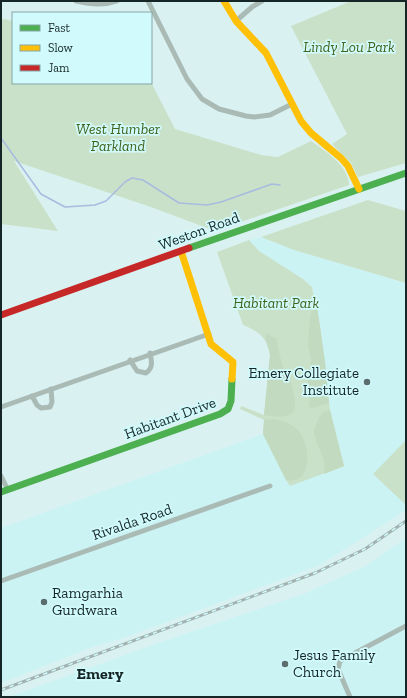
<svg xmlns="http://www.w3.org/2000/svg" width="407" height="698" viewBox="0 0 407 698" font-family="'Zilla Slab',serif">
  <rect width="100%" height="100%" fill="#daf1f2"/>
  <g fill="#ccf3f4">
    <path d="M261,237L294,250L406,283V510L320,565L124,638L92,647L1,683V528L263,434L286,480L344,466L330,410L320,326L312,287L303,279L259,251L249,240Z"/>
    <path d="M406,538V697H9L158,643L303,594L364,567Z"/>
  </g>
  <g fill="#cae1c9">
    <path d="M351,1H406V163L358,177L351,163L332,144L347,134L291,26Z"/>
    <path d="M4,19L13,21V83L151,82L175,129L261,155L278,157L311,141C324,150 349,166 349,185L217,230L210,229L148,206L14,161L58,231L1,224V20Z"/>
    <path d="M368,200L406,211V283L294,250L261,237Z"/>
    <path d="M249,240L259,251L303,279L312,287L320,326L330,410L344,466L290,486L286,480L263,434L264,420L240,409L241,406L264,415L270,355C268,338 258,331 243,325L217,252Z"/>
    <path d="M406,440V505L373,474Z"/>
  </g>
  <g fill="#c2dabf">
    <path d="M316,299L325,361L329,403L312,408L309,406L310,390L306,376L310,368L311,360L308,344L310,317Z"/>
    <path d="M266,333L277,339C278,348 280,358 283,367C284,370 286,372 288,375C292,383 301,411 289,415C282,418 271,416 264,415L270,355C269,347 264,340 266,333Z"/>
    <path d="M330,410L344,466L324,474C327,456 316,448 314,431L318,419L323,412Z"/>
    <path d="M275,419C281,421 288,422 293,426C312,438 315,486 286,480L263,434L264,420Z"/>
  </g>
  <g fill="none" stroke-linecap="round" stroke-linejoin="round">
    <path stroke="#a7bcdf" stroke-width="1.5" d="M1,138L41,194L65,207L95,205L106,201L125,182L132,178L143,180L179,203L207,205L221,202L272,184L280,185"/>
    <g stroke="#aabbb5" stroke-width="5">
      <path d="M76,1C91,4 103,6 117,1"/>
      <path d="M148,1L187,79L202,99L219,109L246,116L254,117L270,115L292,104"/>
      <path d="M236,21L252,7L262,1"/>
      <path d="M130,360L137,371L146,373C153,368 152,362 150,353"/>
      <path d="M32,396L37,405L41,408L50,407L52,402L51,389"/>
      <path d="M1,407L209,334"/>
      <path d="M1,476L8,490"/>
      <path d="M1,581L270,486"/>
      <path d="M350,697L338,669L340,661L406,626"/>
    </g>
    <g stroke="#4caf50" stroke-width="7">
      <path d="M189,248L406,173"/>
      <path d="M1,492L220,414L228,409L231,401L232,379"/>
    </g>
    <g stroke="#ffc107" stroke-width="7">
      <path d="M224,1L236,21L266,53L301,121L311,133L341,158L348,166L359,189"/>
      <path d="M181,251L211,344L233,362L232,379"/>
    </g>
    <path stroke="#c62828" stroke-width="7" d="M1,315L189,248"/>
    <g stroke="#a1b2b0" stroke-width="3">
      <path id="rail" d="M1,690L315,573L365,549L406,521"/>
    </g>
    <use href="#rail" stroke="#d0fafc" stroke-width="1.5" stroke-dasharray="4.5" stroke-linecap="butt"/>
  </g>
  <g fill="#5b6d6d" stroke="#d0fafc" stroke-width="1.5">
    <circle cx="367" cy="382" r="4"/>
    <circle cx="44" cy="602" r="4"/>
    <circle cx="285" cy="664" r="4"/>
  </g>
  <g text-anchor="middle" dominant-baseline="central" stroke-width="3.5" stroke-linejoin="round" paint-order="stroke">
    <g font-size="15" font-style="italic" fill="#43621b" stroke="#d0fafc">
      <text x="349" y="47">Lindy Lou Park</text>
      <text x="118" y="129">West Humber<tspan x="118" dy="17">Parkland</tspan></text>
      <text x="276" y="303">Habitant Park</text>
    </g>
    <g font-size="15" fill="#162626" stroke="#d0fafc">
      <text transform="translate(199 231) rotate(-20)">Weston Road</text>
      <text transform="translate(170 418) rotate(-20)">Habitant Drive</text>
      <text transform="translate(132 522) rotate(-19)">Rivalda Road</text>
    </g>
    <g font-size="15" fill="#162626" stroke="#d0fafc" text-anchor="start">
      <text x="359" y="373" text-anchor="end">Emery Collegiate<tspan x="359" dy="17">Institute</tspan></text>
      <text x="52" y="593">Ramgarhia<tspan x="52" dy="17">Gurdwara</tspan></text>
      <text x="293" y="655">Jesus Family<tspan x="293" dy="17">Church</tspan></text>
    </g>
    <g font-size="16" font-weight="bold" fill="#162626" stroke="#d0fafc">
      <text x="100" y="673">Emery</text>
    </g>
  </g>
  <rect width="407" height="698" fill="none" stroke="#162626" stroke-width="4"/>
  <rect x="12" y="12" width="140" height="72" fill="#d0fafc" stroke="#86a5a6"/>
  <rect x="20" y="25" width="20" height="6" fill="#4caf50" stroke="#86a5a6"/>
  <text x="48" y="32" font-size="12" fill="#162626">Fast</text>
  <rect x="20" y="45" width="20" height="6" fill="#ffc107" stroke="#86a5a6"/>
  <text x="48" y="52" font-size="12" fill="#162626">Slow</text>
  <rect x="20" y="65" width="20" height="6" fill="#c62828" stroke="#86a5a6"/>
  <text x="48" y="72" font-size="12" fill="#162626">Jam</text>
</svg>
